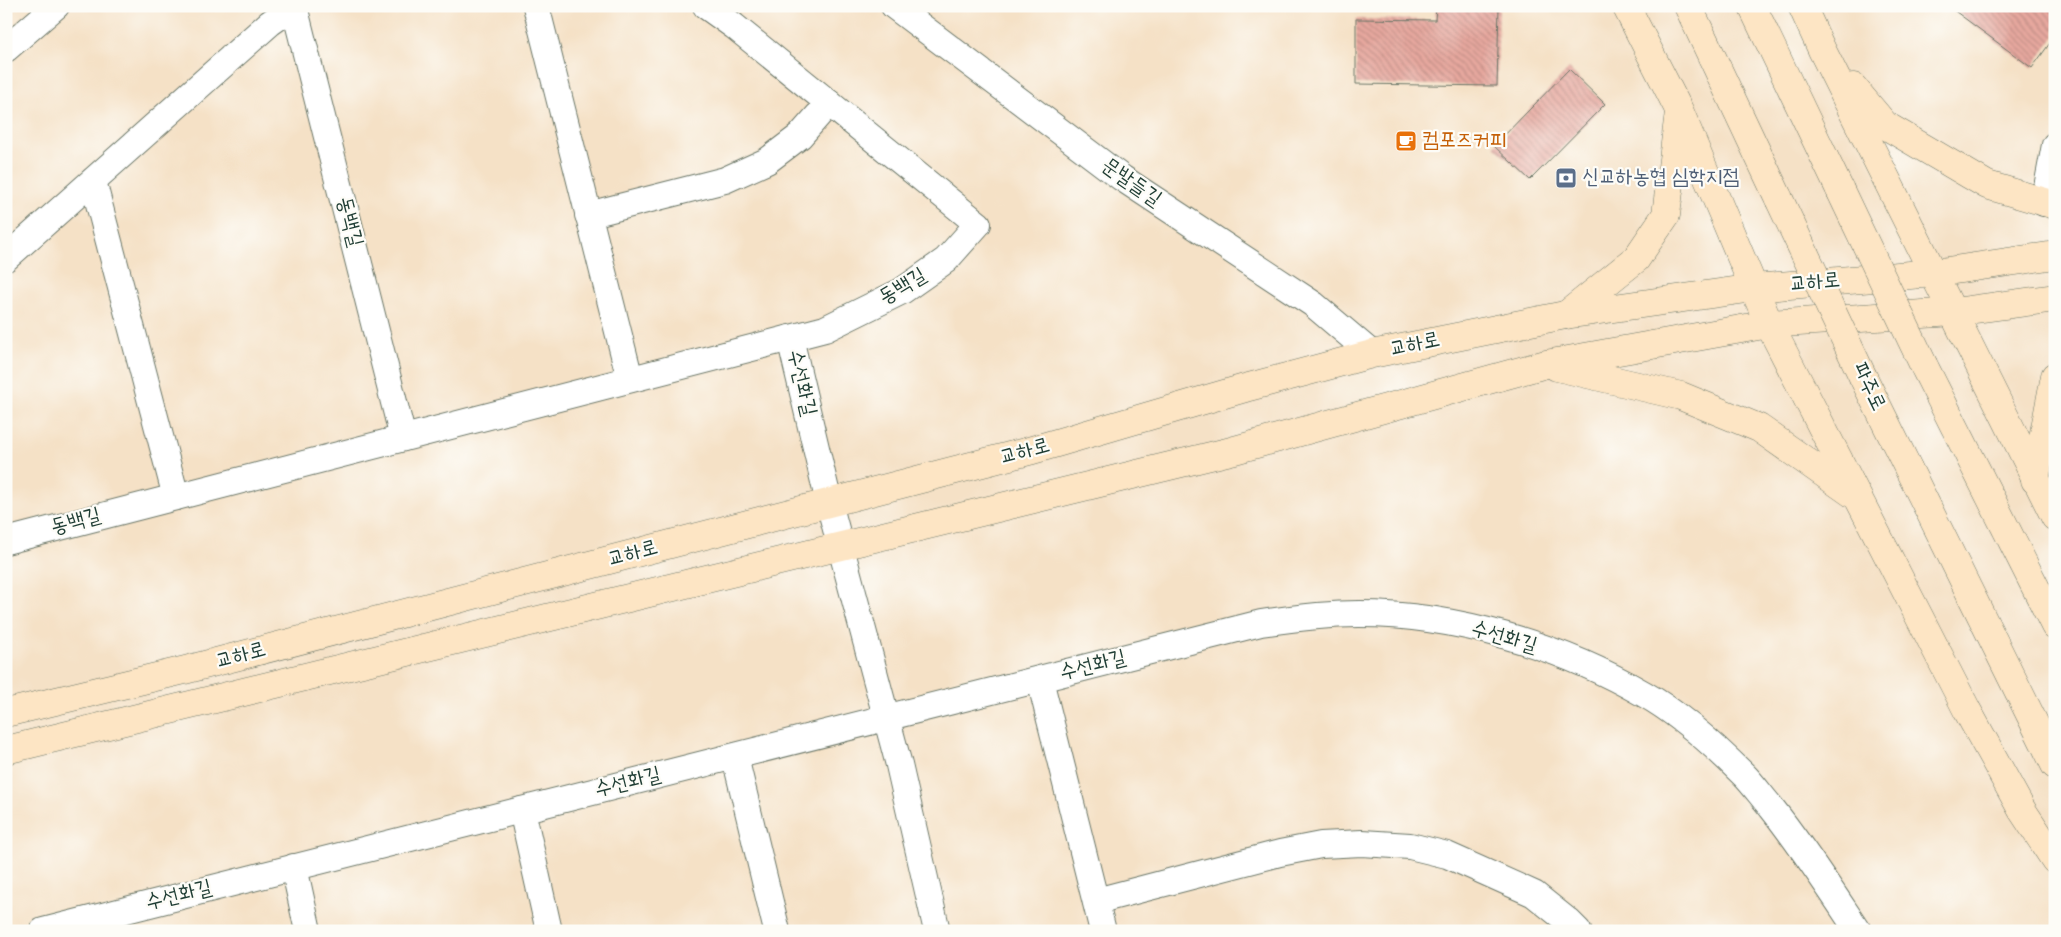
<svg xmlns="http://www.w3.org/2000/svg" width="2061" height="937" viewBox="0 0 2061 937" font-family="'Indie Flower','Poor Story',sans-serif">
  <defs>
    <pattern id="building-back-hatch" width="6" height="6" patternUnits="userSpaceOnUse" patternTransform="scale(1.25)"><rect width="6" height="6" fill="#e7a89f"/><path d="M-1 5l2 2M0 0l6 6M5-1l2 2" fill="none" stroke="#bb8a82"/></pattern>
  </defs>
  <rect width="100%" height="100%" fill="#fdfcf7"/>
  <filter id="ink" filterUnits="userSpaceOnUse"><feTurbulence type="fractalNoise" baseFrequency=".02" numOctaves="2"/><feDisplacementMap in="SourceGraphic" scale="10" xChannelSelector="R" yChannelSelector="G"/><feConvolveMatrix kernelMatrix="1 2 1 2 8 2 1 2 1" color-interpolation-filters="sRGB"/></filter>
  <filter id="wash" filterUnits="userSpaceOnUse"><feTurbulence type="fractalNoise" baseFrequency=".0096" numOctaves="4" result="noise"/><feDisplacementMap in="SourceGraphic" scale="20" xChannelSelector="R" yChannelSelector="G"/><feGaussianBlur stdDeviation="1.12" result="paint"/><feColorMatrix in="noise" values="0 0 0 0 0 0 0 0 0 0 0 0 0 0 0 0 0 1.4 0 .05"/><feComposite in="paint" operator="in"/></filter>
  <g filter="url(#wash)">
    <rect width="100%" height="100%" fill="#f5e1c6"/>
    <g id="blocks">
      <g fill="url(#building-back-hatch)">
        <path d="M1436,6H1499L1497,86L1356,84V19L1435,20Z"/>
        <path d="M1948,6H2055V36L2032,68Z"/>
        <path d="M1569,69L1605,104L1530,180L1494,146Z"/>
      </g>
    </g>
  </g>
  <g filter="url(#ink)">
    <use href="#blocks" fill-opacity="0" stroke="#6a7667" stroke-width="1"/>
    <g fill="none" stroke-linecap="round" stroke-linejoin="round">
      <g stroke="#6a7667" stroke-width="28">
        <g id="street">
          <path d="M294,6L403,438"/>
          <path d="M536,6L630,379"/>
          <path d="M894,6L1122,178L1313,304L1372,354"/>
          <path d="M6,49L56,6"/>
          <path d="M93,181L176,497"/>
          <path d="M2044,203L2055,145"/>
          <path d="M588,215L725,180L767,161L800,136L829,103"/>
          <path d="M6,258L270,23L294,6"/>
          <path d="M790,338L829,503L899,765L937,931"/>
          <path d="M6,541L825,329L902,291L946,260L978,224L734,26L706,6"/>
          <path d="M1040,680L1103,931"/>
          <path d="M735,757L777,931"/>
          <path d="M522,810L549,931"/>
          <path d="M294,867L308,931"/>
          <path d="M1096,901L1280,853L1321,845L1362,843L1410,846L1447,855L1534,894L1569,922L1578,931"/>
          <path d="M43,931L1261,623C1294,618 1326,614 1359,614C1456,614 1561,646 1644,694C1678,713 1717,748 1744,775C1754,785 1762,797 1771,807C1802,846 1830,889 1858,931"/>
        </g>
      </g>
      <g stroke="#6a7667" stroke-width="29">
        <g id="secondary">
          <path d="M1626,6L1679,110L1769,324L1967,710L2022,810L2055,860"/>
          <path d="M1688,6L1779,199"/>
          <path d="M1752,6L1840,190"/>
          <path d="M1802,6L1822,50L2055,517"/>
          <path d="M1853,87L1885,125L1987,185L2055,205"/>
          <path d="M1566,315L1636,259L1666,215L1679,112"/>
          <path d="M1924,366L2055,626"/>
          <path d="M1557,367L1681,396L1759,428L1853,494"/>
          <path d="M1863,377L2055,765"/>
          <path d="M2035,480L2055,376"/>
          <path d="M6,713L185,670L1029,451L1245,388L1372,354L1565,315L1754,288L1934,273L2055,255"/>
          <path d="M6,750L1231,451L1546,364L1769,324L1954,312L2055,298"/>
        </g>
      </g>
      <use href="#street" stroke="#fff" stroke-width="26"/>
      <use href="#secondary" stroke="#fde5c4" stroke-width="28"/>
      <g stroke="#6a7667" stroke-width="29" stroke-linecap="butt">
        <g id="secondary-bridge">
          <path d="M1840,190L1924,366"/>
          <path d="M1779,199L1863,377"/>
        </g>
      </g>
      <use href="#secondary-bridge" stroke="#fde5c4" stroke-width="28"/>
    </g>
  </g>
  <defs>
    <g id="cafe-square" transform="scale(1.125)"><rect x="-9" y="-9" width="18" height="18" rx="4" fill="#e8710a" stroke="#fdfcf7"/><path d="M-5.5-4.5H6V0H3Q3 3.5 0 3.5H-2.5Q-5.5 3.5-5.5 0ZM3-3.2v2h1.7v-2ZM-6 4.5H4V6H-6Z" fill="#fff"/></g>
    <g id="bank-square" transform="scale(1.125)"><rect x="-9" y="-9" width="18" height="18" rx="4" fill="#5c6f8a" stroke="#fdfcf7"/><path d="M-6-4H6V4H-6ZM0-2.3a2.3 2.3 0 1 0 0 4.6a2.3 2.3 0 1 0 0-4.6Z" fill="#fff"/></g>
  </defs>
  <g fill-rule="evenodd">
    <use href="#cafe-square" x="1406" y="141"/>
    <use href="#bank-square" x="1566" y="178"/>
  </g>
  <g text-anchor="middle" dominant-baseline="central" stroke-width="4.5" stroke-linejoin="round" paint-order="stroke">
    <g font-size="21" fill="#c56008" stroke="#fdfcf7" text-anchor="start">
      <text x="1422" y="141">컴포즈커피</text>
    </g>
    <g font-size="21" fill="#4e5e75" stroke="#fdfcf7" text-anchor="start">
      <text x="1582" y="178">신교하농협 심학지점</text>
    </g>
    <g font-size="21" fill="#1f3d34" stroke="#fdfcf7">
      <text transform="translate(1131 183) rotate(35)">문발들길</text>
      <text transform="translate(349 222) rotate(76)">동백길</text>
      <text transform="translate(1815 283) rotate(-5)">교하로</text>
      <text transform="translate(903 287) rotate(-31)">동백길</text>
      <text transform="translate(1415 345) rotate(-12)">교하로</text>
      <text transform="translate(801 383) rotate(77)">수선화길</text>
      <text transform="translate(1868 387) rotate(64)">파주로</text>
      <text transform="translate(1025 452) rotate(-15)">교하로</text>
      <text transform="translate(76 522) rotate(-15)">동백길</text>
      <text transform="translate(633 554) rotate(-15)">교하로</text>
      <text transform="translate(1504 638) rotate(16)">수선화길</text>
      <text transform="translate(241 656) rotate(-15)">교하로</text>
      <text transform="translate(1093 666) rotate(-14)">수선화길</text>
      <text transform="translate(628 783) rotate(-14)">수선화길</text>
      <text transform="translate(179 896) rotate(-14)">수선화길</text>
    </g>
  </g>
  <rect width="2061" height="937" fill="none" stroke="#fdfcf7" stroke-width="25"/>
</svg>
